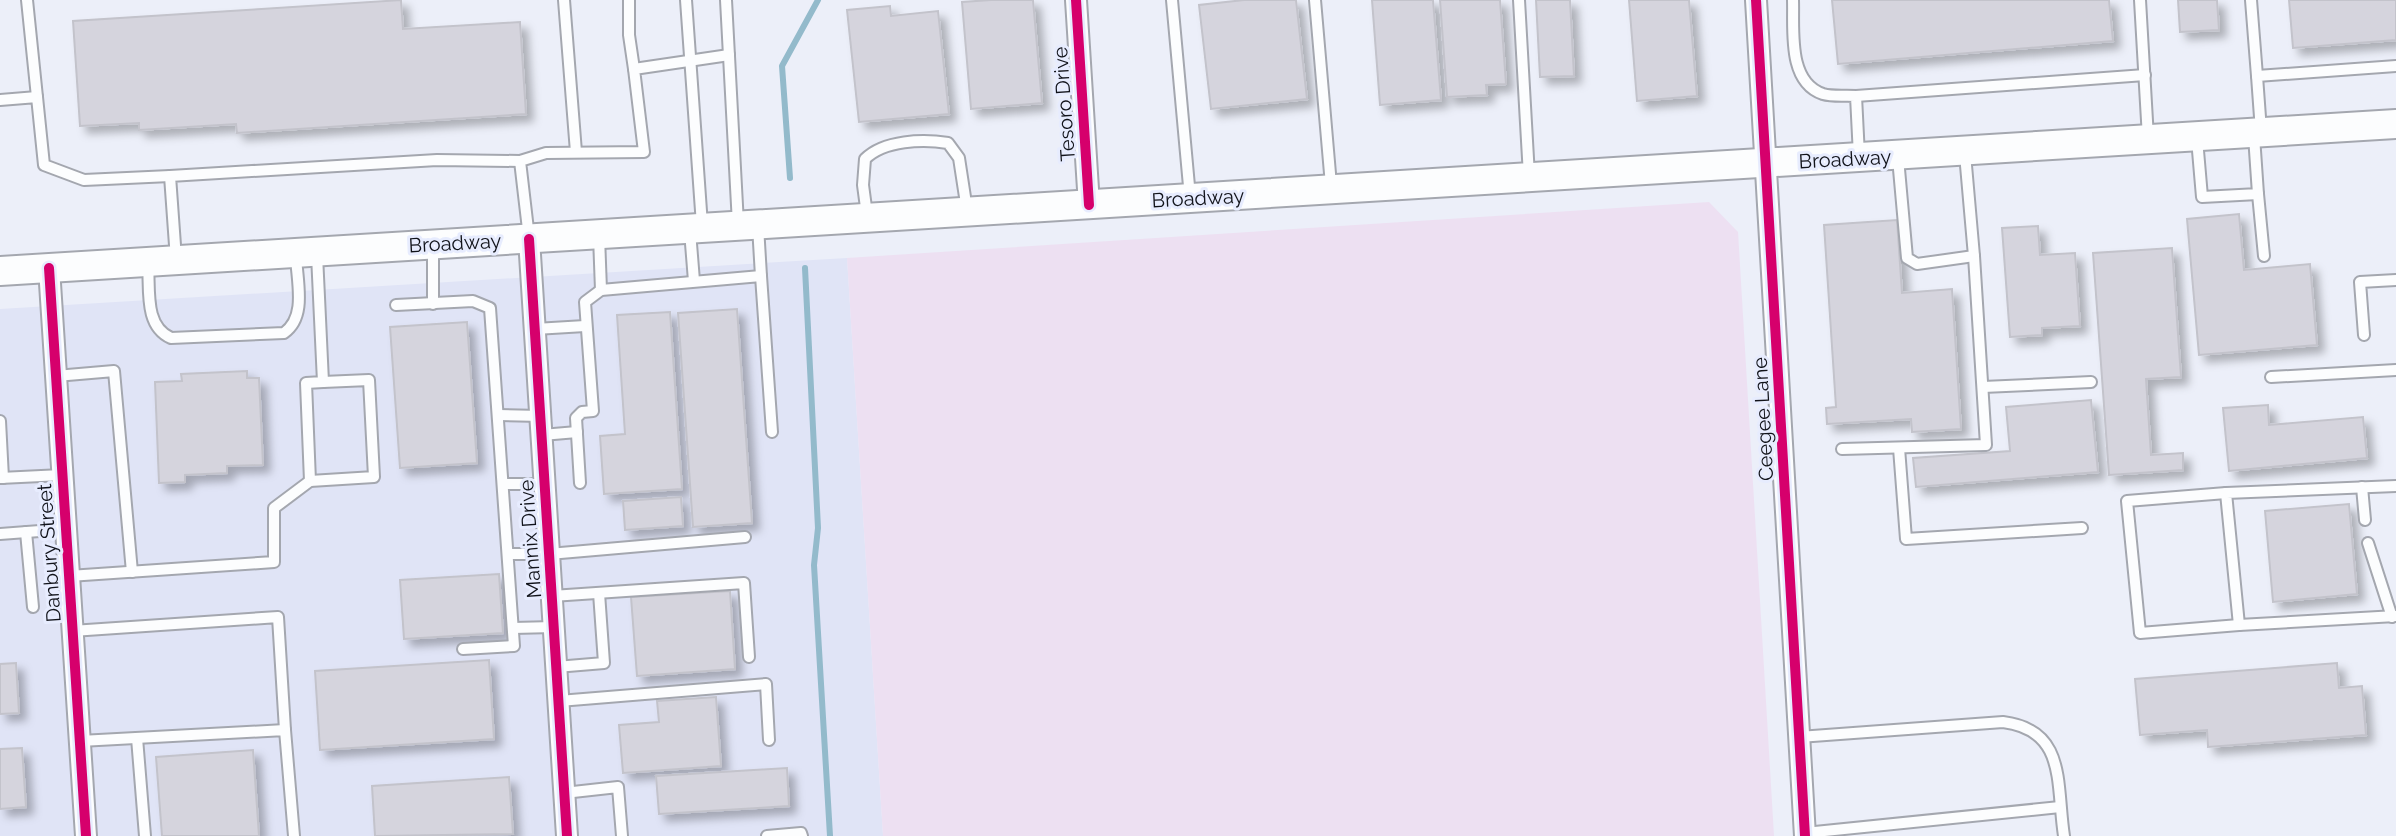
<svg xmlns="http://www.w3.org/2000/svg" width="2396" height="836" viewBox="0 0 2396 836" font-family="Raleway,sans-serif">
  <defs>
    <filter id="shadow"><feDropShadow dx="7" dy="7" stdDeviation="4" flood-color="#0004"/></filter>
  </defs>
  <rect width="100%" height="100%" fill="#eceff9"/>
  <path fill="#e0e4f6" d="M847,258L883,836H0V309Z"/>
  <path fill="#ede0f2" d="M1709,202L1738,232L1774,836H883L847,258Z"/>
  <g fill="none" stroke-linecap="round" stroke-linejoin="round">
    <g stroke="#93bacb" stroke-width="6">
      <path d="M790,178L782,66L818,0"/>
      <path d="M805,268L818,528L814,565L830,836"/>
    </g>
  </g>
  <g fill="#d5d4dd" stroke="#c3c3cb" stroke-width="2" filter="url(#shadow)">
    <path d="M401,0L403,29L520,22L526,114L237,133L236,124L139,130V123L80,126L73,21Z"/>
    <path d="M991,0H1033L1042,103L971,109L962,2Z"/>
    <path d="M1244,0H1296L1307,99L1211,109L1199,5Z"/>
    <path d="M1372,0H1433L1441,100L1380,105Z"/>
    <path d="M1440,0H1500L1506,84L1486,85L1487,95L1447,97Z"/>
    <path d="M1536,0H1570L1574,76L1540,77Z"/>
    <path d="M1629,0H1689L1697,96L1637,101Z"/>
    <path d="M1832,0H2109L2113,41L1838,64Z"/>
    <path d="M2178,0H2217L2219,30L2180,32Z"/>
    <path d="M2289,0H2396V40L2293,48Z"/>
    <path d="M890,6L891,16L938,11L949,114L859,122L847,10Z"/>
    <path d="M2239,214L2244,270L2310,264L2317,345L2199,355L2187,219Z"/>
    <path d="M1897,220L1902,293L1952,289L1961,429L1912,432L1911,419L1827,424L1826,408L1836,407L1824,225Z"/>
    <path d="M2038,226L2040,255L2075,253L2080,326L2042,328V335L2010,337L2002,228Z"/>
    <path d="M2172,248L2181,377L2146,379L2151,455L2183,453V470L2109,475L2093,253Z"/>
    <path d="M737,309L752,523L693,527L678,313Z"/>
    <path d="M670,312L682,489L604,494L600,436L625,434L617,315Z"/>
    <path d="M467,322L477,463L400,468L390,327Z"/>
    <path d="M247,371V378H259L263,465L227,466V473L185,475V482L159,483L155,382L182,381L181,374Z"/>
    <path d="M2091,400L2098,472L1916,487L1913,458L2010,451L2006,407Z"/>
    <path d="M2268,405L2269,425L2363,417L2367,458L2229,471L2223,408Z"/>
    <path d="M681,497L683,526L625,530L623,501Z"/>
    <path d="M2349,504L2357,594L2273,602L2265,511Z"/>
    <path d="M499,574L503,633L404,639L400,580Z"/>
    <path d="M730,591L735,669L637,676L631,597Z"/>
    <path d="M489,660L494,739L320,750L315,671Z"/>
    <path d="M16,663L19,713L0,714V664Z"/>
    <path d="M2337,663L2339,688L2362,686L2366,735L2208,747L2207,730L2140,735L2135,679Z"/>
    <path d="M716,697L721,766L623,773L619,725L659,722L657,701Z"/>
    <path d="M22,748L26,807L0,809V749Z"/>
    <path d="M253,750L259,836H162L156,757Z"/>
    <path d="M787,768L789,806L659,814L656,776Z"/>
    <path d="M509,777L513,834L375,836L372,786Z"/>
  </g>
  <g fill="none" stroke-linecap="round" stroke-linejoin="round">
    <g stroke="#a4a7af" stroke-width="14">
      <g id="service">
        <path d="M27,0L37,97"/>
        <path d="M564,0L576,152"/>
        <path d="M629,0V35L634,69"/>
        <path d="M686,0L702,225"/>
        <path d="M726,0L738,224"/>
        <path d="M1172,0L1190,197"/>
        <path d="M1315,0L1331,185"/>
        <path d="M1519,0L1529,176"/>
        <path d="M1793,0C1794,29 1787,82 1823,94C1833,97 1846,95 1856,96L1859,156"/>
        <path d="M2140,0L2148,138"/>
        <path d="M2251,0L2257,76"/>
        <path d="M1856,96L2145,75"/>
        <path d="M0,100L37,97L44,165L84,180L170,176"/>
        <path d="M2261,131L2257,76L2396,66"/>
        <path d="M2197,139L2202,197L2258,194L2254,136"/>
        <path d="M1898,158L1907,258L1917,264L1974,256L1965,154"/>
        <path d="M2258,194L2264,256"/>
        <path d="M867,215L863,185L865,159C884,140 923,139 948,143L959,158L967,210"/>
        <path d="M758,226L761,276"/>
        <path d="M690,231L694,281"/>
        <path d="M599,236L601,290"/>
        <path d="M529,238L520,161L546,153L644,152L634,69L729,55"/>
        <path d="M433,247V304"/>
        <path d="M176,259L170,176L437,160L520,161"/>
        <path d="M148,264C150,290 144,326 171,338L284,333C307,317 297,282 296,256"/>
        <path d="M396,305L473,301L490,308L514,646L463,649"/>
        <path d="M535,329L585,326"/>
        <path d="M2364,335L2360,282L2396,280"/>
        <path d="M56,376L114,371L132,572"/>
        <path d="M2271,377L2396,370"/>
        <path d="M1983,387L2091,382"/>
        <path d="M498,415L541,416"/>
        <path d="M0,421L3,478"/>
        <path d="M542,435L577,432"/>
        <path d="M1899,448L1906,539L2082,528"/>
        <path d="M1842,449L1986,445L1974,256"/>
        <path d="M0,478L62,475"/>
        <path d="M310,481L306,383L323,382L317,255"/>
        <path d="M580,483L576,418L582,412L593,411L585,302L601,290L761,276L772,432"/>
        <path d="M503,484H545"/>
        <path d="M2396,486L2226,493L2239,625L2396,616"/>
        <path d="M2362,487L2365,520"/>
        <path d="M2226,493L2127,501L2140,633L2239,625"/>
        <path d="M26,532L33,607"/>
        <path d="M0,534L66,529"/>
        <path d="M2368,543L2392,617"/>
        <path d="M508,554H549L745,537"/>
        <path d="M69,576L274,562V508L310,481L374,477L369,380L323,382"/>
        <path d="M552,596L744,583L749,657"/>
        <path d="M513,628L554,627"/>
        <path d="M72,631L278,617L285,730"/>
        <path d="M556,667L604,663L599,593"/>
        <path d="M559,701L766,684L769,740"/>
        <path d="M1799,737L2003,722C2067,730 2056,784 2064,836"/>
        <path d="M137,738L145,836"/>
        <path d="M80,741L285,730L294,836"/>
        <path d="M564,793L618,787L622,836"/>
        <path d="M1805,833L2060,807"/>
        <path d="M767,836L801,833L802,836"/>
      </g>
    </g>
    <g stroke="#a4a7af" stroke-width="24">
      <g id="minor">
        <path d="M1076,0L1089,205"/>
        <path d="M1756,0L1805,836"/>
        <path d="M529,239L567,836"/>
        <path d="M49,268L86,836"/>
      </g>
    </g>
    <g stroke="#a4a7af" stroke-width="32">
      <path id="secondary" d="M0,271L2396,124"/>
    </g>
    <use href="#service" stroke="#fcfdfe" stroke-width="10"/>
    <use href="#minor" stroke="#fcfdfe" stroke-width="20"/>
    <use href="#secondary" stroke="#fcfdfe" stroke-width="28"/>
    <g stroke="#e7ecfe" stroke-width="15">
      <g id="cycleway">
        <path d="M1076,0L1089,205"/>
        <path d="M1756,0L1805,836"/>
        <path d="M529,239L567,836"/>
        <path d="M49,268L86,836"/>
      </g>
    </g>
    <use href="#cycleway" stroke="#d6006c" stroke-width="10"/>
  </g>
  <g text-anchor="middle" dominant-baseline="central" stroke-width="6" stroke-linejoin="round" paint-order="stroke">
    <g font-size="20" fill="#11131a" stroke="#e7ecfe">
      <text transform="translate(1064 104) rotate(-94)">Tesoro Drive</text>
      <text transform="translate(1845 159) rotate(-3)">Broadway</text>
      <text transform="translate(1198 198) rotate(-3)">Broadway</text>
      <text transform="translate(455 243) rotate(-3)">Broadway</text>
      <text transform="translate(1763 419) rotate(-93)">Ceegee Lane</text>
      <text transform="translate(530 539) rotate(-94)">Mannix Drive</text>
      <text transform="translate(49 553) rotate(-94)">Danbury Street</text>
    </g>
  </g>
</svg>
